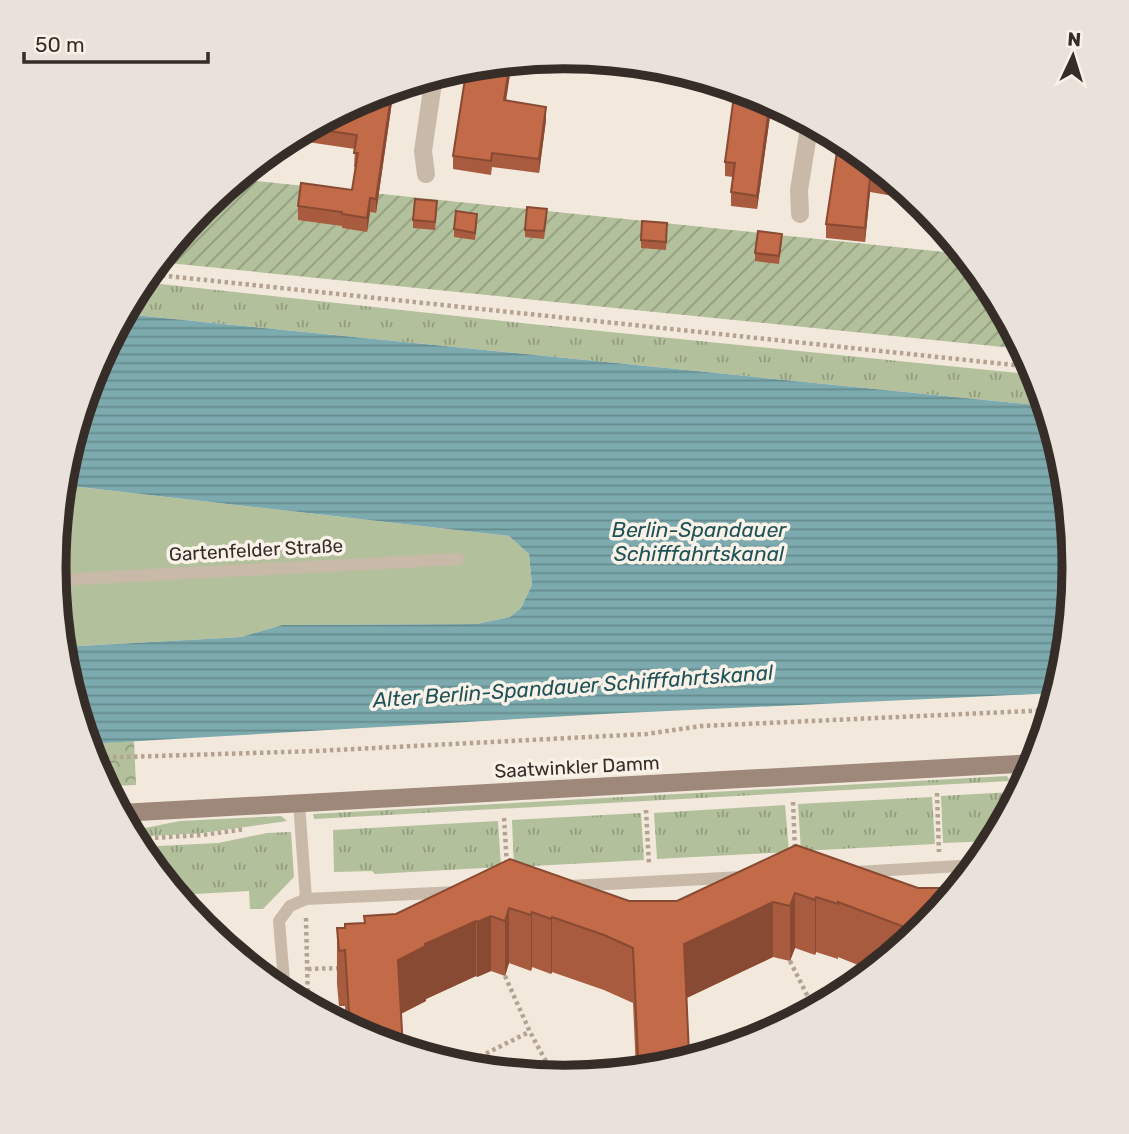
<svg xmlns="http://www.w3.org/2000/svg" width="1129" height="1134" viewBox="0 0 1129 1134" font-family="Rubik,sans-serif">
  <defs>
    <pattern id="grass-tufts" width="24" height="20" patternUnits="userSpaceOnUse" patternTransform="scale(1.75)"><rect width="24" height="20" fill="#b3c09c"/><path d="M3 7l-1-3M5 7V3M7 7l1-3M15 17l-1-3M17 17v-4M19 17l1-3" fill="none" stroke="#929c7f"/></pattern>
    <pattern id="forest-crowns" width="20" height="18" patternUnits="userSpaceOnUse" patternTransform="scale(1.75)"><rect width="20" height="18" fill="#b3c09c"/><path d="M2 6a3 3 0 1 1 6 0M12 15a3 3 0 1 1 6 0" fill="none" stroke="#929c7f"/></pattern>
    <pattern id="garden-furrows" width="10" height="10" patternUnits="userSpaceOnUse" patternTransform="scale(1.75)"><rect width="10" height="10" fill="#b3c09c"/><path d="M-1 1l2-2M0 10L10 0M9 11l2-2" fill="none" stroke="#929c7f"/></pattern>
    <pattern id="water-rules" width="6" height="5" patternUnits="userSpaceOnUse" patternTransform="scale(1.75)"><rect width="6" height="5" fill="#7caaae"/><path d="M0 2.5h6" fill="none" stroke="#668b8e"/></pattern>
  </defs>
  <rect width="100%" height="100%" fill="#f2e8dc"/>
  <g fill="url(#grass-tufts)">
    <path d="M142,282L531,324L1037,375L1046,406L124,314Z"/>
    <path d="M1007,776L1010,781L314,819L313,814Z"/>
    <path d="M1013,792L1014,803L994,841L943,843L941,796Z"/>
    <path d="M932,797L935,844L801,851L798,804Z"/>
    <path d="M785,805L789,852L657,859L654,813Z"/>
    <path d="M641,813L644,860L514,867L512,820Z"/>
    <path d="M281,816L287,821L202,833L133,837L130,831L180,821Z"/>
    <path d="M498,821L501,867L375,874L372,871L334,872L333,830Z"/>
    <path d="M291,832L294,877L263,909H250L249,891L177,895L138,847L218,843L267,833Z"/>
  </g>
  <path fill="url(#forest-crowns)" d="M134,741L136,785L106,786L93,762L87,744Z"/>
  <path fill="#b3c09c" d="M62,485L509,536L529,554L532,585L521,608L510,617L476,624L282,625L241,637L62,647L54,567Z"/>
  <path fill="url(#garden-furrows)" d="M237,179L964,254L989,284L1024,349L158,262L204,206Z"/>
  <path fill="url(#water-rules)" d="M124,314L1046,406C1053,427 1061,448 1065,468C1078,536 1077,627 1057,693L603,714L87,744L64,666L62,647L241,637L282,625L476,624L510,617L521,608L532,585L529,554L509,536L62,485L64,467L93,371Z"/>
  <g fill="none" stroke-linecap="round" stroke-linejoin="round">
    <g stroke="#b5a392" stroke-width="4.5" stroke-dasharray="3.5 3.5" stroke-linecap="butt">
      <path d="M148,274L1033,367"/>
      <path d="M92,758L316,751L647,734L701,726L1052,710"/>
      <path d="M937,793L939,852"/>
      <path d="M793,802L795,850"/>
      <path d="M646,810L649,865"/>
      <path d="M504,818L507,866"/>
      <path d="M134,839L203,835L245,829"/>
      <path d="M306,918L308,1006"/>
      <path d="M790,961L814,1009"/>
      <path d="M308,969L342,968"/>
      <path d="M505,976L530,1032L554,1076"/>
      <path d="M461,1066L529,1032"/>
    </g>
    <g stroke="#c9b9a8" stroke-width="12">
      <path d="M56,580L458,559"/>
      <path d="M1023,764L1024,785"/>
      <path d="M299,803L306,899"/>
      <path d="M856,872L977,865"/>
      <path d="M569,886L743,877"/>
      <path d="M285,993L279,921L290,906L306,899L457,892"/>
    </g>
    <g stroke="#c9b9a8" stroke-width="18">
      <path d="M426,174L423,151L434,76"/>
      <path d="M800,214L799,190L810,122"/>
    </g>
    <path stroke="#9d887a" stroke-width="18" d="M120,813L1036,763"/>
  </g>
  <g fill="#a85b3e">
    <path d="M394,88L376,213L370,212L367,232L342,228V226L298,220V206L352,190L355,167H354L355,149L287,139L370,95Z"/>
    <path d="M506,100L546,120L539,173L492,167L491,175L453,169V156Z"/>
    <path d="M772,102L757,209L731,206V192L733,177L725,176V162Z"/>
    <path d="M848,143L901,186L899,197L870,192L865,242L826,238V224Z"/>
    <path d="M437,209L435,230L413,228V220Z"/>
    <path d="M547,217L544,239L525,237V230Z"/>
    <path d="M477,222L475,240L454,237V229Z"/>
    <path d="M667,231L666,250L641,248V240Z"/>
    <path d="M782,241L779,264L755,261V253Z"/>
    <path d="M796,845L925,928L873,971L838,957V959L816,952L815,955L795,948L790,961L773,957L687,998L689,1060L664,1068L636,1070L633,1003L604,990L552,972L551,974L532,967L531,971L509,963L505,976L491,971L477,977L476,976L426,999V1001L401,1014L369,1038L346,1026L345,1006H339L337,984V928H345L364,923V916L629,901H677Z"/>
  </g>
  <g fill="#884a32">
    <path d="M510,62H512L504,114V100Z"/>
    <path d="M394,88L376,213V199L392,89Z"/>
    <path d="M770,101L772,102L757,209V196Z"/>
    <path d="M546,107V120L539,173V159Z"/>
    <path d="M870,178V192L865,242V228Z"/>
    <path d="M370,198V212L367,232V218Z"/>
    <path d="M795,893V948L790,961V906Z"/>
    <path d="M816,897V952L815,955V900Z"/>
    <path d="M773,902V957L684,999V944Z"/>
    <path d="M509,908V963L505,976V921Z"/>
    <path d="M532,912V967L531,971V915Z"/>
    <path d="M491,916V971L477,977V922Z"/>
    <path d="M552,917V972L551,974V919Z"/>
    <path d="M476,921V976L426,999V1001L398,1015V960L425,944Z"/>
  </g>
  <g fill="#c36a48" stroke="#884a32" stroke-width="2">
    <path d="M510,62L504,100L546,107L539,159L492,153L491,161L453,156L467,66Z"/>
    <path d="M735,88L760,96L770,101L757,196L731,192L735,163L725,162Z"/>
    <path d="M392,89L376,199L370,198L367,218L342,214V212L298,206L301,183L352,190L358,153H354L357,135L308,128L370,95Z"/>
    <path d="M839,138L848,143L895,181L870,178L865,228L826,224Z"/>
    <path d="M415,199L437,201L435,222L413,220Z"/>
    <path d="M527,207L547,209L544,231L525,230Z"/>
    <path d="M456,211L477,214L475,233L454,229Z"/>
    <path d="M642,221L667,223L666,242L641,240Z"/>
    <path d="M758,231L782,234L779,256L755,253Z"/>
    <path d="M796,845L918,888H958L925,928L919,933L918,932L838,902V904L816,897L815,900L795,893L790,906L773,902L684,944L689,1054L638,1057L633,948L604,935L552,917L551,919L532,912L531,915L509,908L505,921L491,916L477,922L476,921L425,944L426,946L398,960L403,1049L369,1038L350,1028L345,950L339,951L337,928H345V924L365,923L364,916L396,914L510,859L629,901H677Z"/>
  </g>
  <g text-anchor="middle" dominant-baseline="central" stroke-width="7" stroke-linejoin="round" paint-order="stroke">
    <g font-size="19" fill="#362d28" stroke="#f9f2e9">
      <text transform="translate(256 550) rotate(-3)">Gartenfelder Straße</text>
      <text transform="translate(577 767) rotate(-3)">Saatwinkler Damm</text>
    </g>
    <g font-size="21" font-style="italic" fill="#1f5257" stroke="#f9f2e9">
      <text x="699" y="529">Berlin-Spandauer<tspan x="699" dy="24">Schifffahrtskanal</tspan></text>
      <text transform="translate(573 686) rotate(-4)">Alter Berlin-Spandauer Schifffahrtskanal</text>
    </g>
  </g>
  <path d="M0 0H1129V1134H0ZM66 567a498 498 0 1 1 996 0a498 498 0 1 1-996 0Z" fill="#e9e2da" fill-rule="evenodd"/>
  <path fill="none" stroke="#362d28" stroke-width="9" d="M66 567a498 498 0 1 1 996 0a498 498 0 1 1-996 0Z"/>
  <g transform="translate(1073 56) rotate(4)" stroke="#f9f2e9" stroke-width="5" paint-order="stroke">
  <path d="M0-5L12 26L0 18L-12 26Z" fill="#362d28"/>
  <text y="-10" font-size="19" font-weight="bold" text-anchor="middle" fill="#362d28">N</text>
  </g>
  <path d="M24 52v10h184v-10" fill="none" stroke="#362d28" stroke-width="3.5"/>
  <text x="35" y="52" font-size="21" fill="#362d28" stroke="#f9f2e9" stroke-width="5" paint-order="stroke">50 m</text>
</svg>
